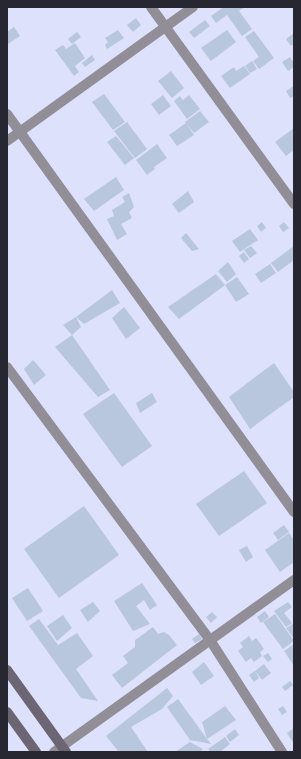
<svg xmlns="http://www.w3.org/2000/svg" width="301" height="759" viewBox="0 0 301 759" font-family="Cabin,sans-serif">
  <rect width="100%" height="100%" fill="#dee1fb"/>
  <g fill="#b8c7de">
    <path d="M224,7H245L239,11L252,29L242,36L227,15L216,23L211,16Z"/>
    <path d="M136,18L141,25L133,32L127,25Z"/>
    <path d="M205,20L210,26L194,38L189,32Z"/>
    <path d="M14,27L20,36L8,44L7,32Z"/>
    <path d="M118,30L124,38L107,49L105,45L108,42L105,38Z"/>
    <path d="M227,30L236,42L211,61L201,48Z"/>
    <path d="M254,31L274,58L259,69L253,61L259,57L245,37Z"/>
    <path d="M77,32L81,37L72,44L68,39Z"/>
    <path d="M294,33V44L291,46L286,39Z"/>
    <path d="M75,43L85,58L75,66L79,72L74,76L55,50L63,45L66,49Z"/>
    <path d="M92,55L95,60L85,67L82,63Z"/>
    <path d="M290,57L294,63V67L288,71L282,62Z"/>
    <path d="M252,61L257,69L250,73L245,66Z"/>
    <path d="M244,66L250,74L230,88L221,76L234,67L236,71Z"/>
    <path d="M171,71L184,88L172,98L158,81Z"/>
    <path d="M294,86V96L290,98L286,91Z"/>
    <path d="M104,94L125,122L113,130L92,102Z"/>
    <path d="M163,95L171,106L159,115L151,104Z"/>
    <path d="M189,95L200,109L187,119L174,101L180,96L183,100Z"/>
    <path d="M200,111L209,122L194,133L185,122Z"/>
    <path d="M127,122L147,149L135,158L114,131Z"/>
    <path d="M186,123L194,135L177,146L169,135Z"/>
    <path d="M294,128V150L286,156L275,142Z"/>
    <path d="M116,136L134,158L125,165L107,142Z"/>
    <path d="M157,144L167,158L154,167L155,169L147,175L136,160Z"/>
    <path d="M116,177L124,190L94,211L84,199Z"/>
    <path d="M188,191L194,202L179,213L172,204Z"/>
    <path d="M129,193L134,207L129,212L132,218L121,224L127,234L117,240L107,219L114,216L112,210L125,202L122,197Z"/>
    <path d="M262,222L266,228L261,232L257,226Z"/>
    <path d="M284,222L289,228L283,232L279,226Z"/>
    <path d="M250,229L258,240L240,252L232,241Z"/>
    <path d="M186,233L199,249L192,251L181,238Z"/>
    <path d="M251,246L257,253L250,258L244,250Z"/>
    <path d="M294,246V260L278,272L271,263Z"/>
    <path d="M244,252L249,259L244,263L239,256Z"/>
    <path d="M228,262L236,274L227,282L218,271Z"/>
    <path d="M270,264L276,273L261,283L255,274Z"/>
    <path d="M216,274L225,285L237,277L249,294L236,302L225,285L179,319L168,307Z"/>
    <path d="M112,290L120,303L84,324L76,317Z"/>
    <path d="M124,307L140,328L126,339L112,318Z"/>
    <path d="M76,317L81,327L72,335L110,390L98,397L55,347L72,335L63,325Z"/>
    <path d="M33,360L46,375L34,385L24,369Z"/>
    <path d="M274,363L294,392V397L250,429L229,397Z"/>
    <path d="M114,393L152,446L122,467L83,414Z"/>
    <path d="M152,393L157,402L140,413L136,403Z"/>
    <path d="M244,471L267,503L219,536L196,504Z"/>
    <path d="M84,506L119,555L59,598L24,549Z"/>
    <path d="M284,525L289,532L278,540L273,533Z"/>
    <path d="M289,533L294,540V562L280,572L265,550Z"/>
    <path d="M247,546L253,557L246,562L239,550Z"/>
    <path d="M142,583L157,605L150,610L144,600L136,606L150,624L133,631L114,601Z"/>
    <path d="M28,588L43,611L27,621L12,598Z"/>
    <path d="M93,602L100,611L88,622L80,610Z"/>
    <path d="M288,602L292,607L284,613L292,623L286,627L274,611Z"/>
    <path d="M265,611L269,617L261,623L257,617Z"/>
    <path d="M212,612L217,617L211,623L206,617Z"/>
    <path d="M275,614L294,641L283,649L263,622Z"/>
    <path d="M63,615L72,628L57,641L47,626Z"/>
    <path d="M39,619L58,645L77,633L93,656L76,669L98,701L81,698L29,626Z"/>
    <path d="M294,623V639L286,628Z"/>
    <path d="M153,627L158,634L164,632L169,635L177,645L122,688L112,675L128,663L123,656L135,647V640Z"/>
    <path d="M199,634L202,639L195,643L192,639Z"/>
    <path d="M249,636L252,641L256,638L264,649L260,652L262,656L254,662L251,658L246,662L238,651L243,647L240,643Z"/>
    <path d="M294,644V666L284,651Z"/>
    <path d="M268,653L272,659L268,662L263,656Z"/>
    <path d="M204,662L214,676L201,685L192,672Z"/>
    <path d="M264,664L271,673L262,680L255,671Z"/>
    <path d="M255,671L259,678L254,682L249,675Z"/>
    <path d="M290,681L293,685L285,691L282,687Z"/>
    <path d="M167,688L173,696L162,709L131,727L148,752H119L106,736Z"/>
    <path d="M178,699L207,739L202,722L225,706L236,720L207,739L211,744L190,740L167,707Z"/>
    <path d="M283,706L287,712L282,715L278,709Z"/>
    <path d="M294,728V744L287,733Z"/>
    <path d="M235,729L239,735L230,742L226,736Z"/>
    <path d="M225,737L230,744L220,752H211L208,749Z"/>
    <path d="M190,742L203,749L200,752H175Z"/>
  </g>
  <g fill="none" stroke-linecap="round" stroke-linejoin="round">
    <g stroke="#928e98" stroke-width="10">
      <path d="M151,7L294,204"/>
      <path d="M7,114L294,512"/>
      <path d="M7,141L193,7"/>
      <path d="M7,367L210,640L282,752"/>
      <path d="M54,752L294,580"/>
    </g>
    <g stroke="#6c6574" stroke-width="10">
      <path d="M7,670L66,752"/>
      <path d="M7,712L36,752"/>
    </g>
  </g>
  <rect width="301" height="759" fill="none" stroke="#262731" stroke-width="16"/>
</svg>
